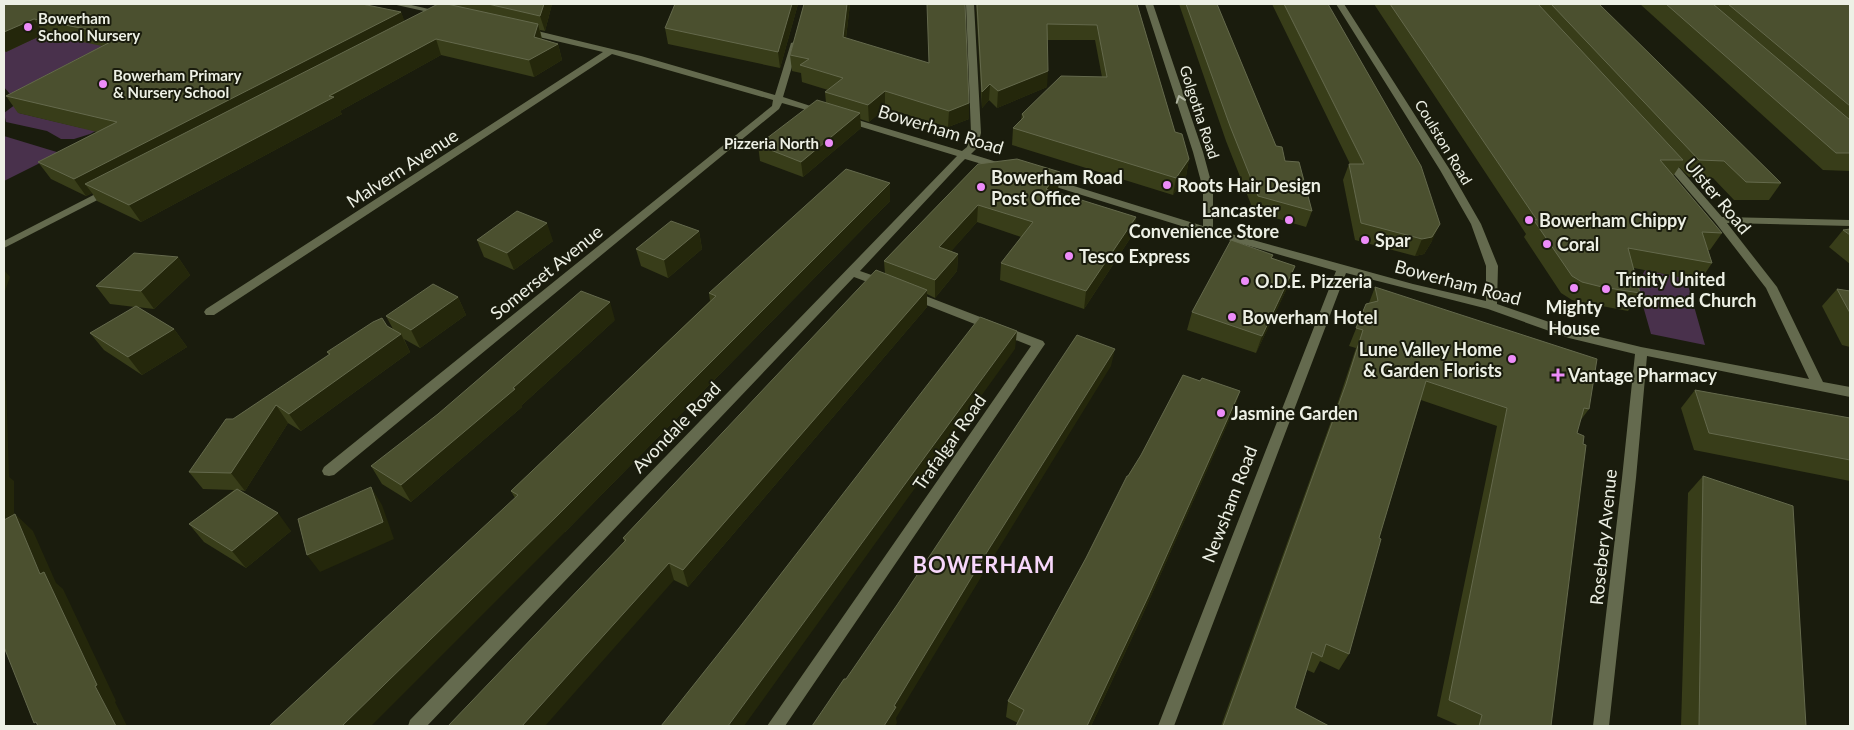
<svg xmlns="http://www.w3.org/2000/svg" width="1854" height="730" viewBox="0 0 1854 730" font-family="Lato,sans-serif">
  <rect width="100%" height="100%" fill="#1a1c0d"/>
  <g fill="#49314c">
    <path d="M55,30L152,56L19,113L82,128L182,71L135,110L90,134L74,139H61L47,131L6,122L4,113L24,98L10,94L4,87V51Z"/>
    <path d="M4,136L60,153L4,181Z"/>
    <path d="M1645,270L1686,278L1705,345L1651,334L1637,285Z"/>
  </g>
  <g fill="none" stroke-linecap="round" stroke-linejoin="round">
    <g fill="#646a4e" fill-rule="evenodd">
      <path d="M392,4H407L446,13L442,15Z"/>
      <path d="M966,4H974L981,133L977,148L971,154L1010,166V170H1002L965,159L961,163L860,271L886,280L888,283L886,286H878L854,277L427,726H408L410,720L957,156L842,121V117H848L962,151L967,147L971,133Z"/>
      <path d="M1145,4H1153L1203,152L1213,189V229L1413,284L1486,301V266L1471,224L1440,170L1336,4H1344L1450,170L1481,224L1498,266L1497,304L1575,331L1641,347L1809,379L1766,288L1715,222L1661,159L1666,156L1670,157L1722,217L1850,220V226L1727,223L1777,287L1823,382L1850,387V397L1647,356L1636,478L1609,726H1593L1622,478L1635,354L1569,338L1488,309L1346,273L1174,726H1158L1336,271L1204,233L1040,182V178H1048L1203,226V189L1193,152Z"/>
      <path d="M525,28L641,56L775,95L791,43L798,41L799,43L783,97L829,112L824,115L782,103L779,109L334,475L329,476L324,475L322,471L324,467L772,106L773,100L612,54L214,315H206L204,312L206,309L603,52L522,33V29Z"/>
      <path d="M109,187L113,188L114,190L113,192L4,248V241Z"/>
      <path d="M910,290L1043,341L1045,344L785,726H767L1031,346L906,297L904,294L906,291Z"/>
    </g>
  </g>
  <g fill="#383d19">
    <path d="M4,4L401,12L404,21L452,5V4H552L545,31L540,30L542,39L558,44L562,60L534,77L441,55L340,111L342,114L141,222L97,201L92,193L86,196L51,179L38,162L97,132L18,113L6,96L102,46L44,34L6,52L4,51Z"/>
    <path d="M798,4L780,68L668,44L665,28Z"/>
    <path d="M804,4H850L846,38L969,103V119L948,127L885,108L869,122L860,119L861,128L803,177L760,161L758,145L826,103L825,92L828,90L802,82L801,73L792,71L790,55Z"/>
    <path d="M976,4H1137L1175,132L1189,159L1186,176L1173,195L1012,145L1013,128L1021,120L1022,114L1102,77L1095,40H1047V87L997,108L989,100L982,108Z"/>
    <path d="M1179,4H1217L1276,146L1285,161L1312,211L1306,227L1254,212L1226,141Z"/>
    <path d="M1272,4H1328L1432,241L1424,254L1415,256L1355,240L1343,180L1349,164H1350Z"/>
    <path d="M1374,4H1599L1781,183L1769,200H1734L1713,178L1689,177L1679,167L1673,176L1722,233L1710,250H1708L1712,263L1700,281L1634,268L1640,293L1628,311L1591,304L1572,300L1561,293L1524,237L1526,234Z"/>
    <path d="M1640,4H1850V171L1823,170Z"/>
    <path d="M978,164L1058,190L1056,192L1136,217L1133,234L1084,309L1000,280L1001,263L1021,237L977,222L951,251L958,254L957,271L935,298L927,294V307L688,587L674,580L624,541L623,538L885,274L884,261Z"/>
    <path d="M890,183V201L565,532L515,498L511,491L710,301L709,293Z"/>
    <path d="M1850,229V264L1829,247L1843,230Z"/>
    <path d="M699,231L702,249L668,278L641,266L636,249Z"/>
    <path d="M477,240L553,241L514,270L484,257Z"/>
    <path d="M1273,255L1272,258L1295,266L1289,284L1256,353L1187,330L1192,312Z"/>
    <path d="M178,257L190,275L154,309L137,307L174,329L187,347L142,375L104,350L90,333L135,307L110,304L96,286Z"/>
    <path d="M1375,287L1589,409L1580,421L1577,433L1583,444L1551,726H1460L1437,716L1497,426L1421,400L1379,538L1349,654L1339,670L1320,661L1314,673L1307,670L1295,708L1329,726H1221L1338,402L1356,348L1349,346L1366,304L1369,303Z"/>
    <path d="M1837,289L1850,291V347L1842,345L1822,306Z"/>
    <path d="M458,297L466,315L420,348L404,339L410,352L301,431L288,423L245,491L240,490L291,531L246,568L204,542L189,524L234,490L203,489L189,472L233,419L329,355L327,352L387,326L393,329L386,316Z"/>
    <path d="M615,320L522,405V407L411,502L382,484L371,466Z"/>
    <path d="M1200,381L1240,391L1234,409L1143,614L1091,726H1016L1018,723L1006,717L1008,701L1086,558L1128,476Z"/>
    <path d="M1695,390L1850,418V481L1694,450L1681,408Z"/>
    <path d="M1703,476L1806,726H1681L1688,493Z"/>
  </g>
  <g fill="#24270b">
    <path d="M544,4H552L545,31L540,16Z"/>
    <path d="M792,4H798L780,68L778,52Z"/>
    <path d="M847,4H850L844,53L843,37Z"/>
    <path d="M401,12L407,28L85,184L92,193L86,196L74,179Z"/>
    <path d="M34,19L44,34L6,52L4,49V32Z"/>
    <path d="M538,24L542,40L534,37Z"/>
    <path d="M436,39L441,55L340,111L342,114L141,222L129,205Z"/>
    <path d="M558,44L562,60L534,77L529,60Z"/>
    <path d="M1048,71L1047,87L997,108L998,91Z"/>
    <path d="M990,84L989,100L982,108V92Z"/>
    <path d="M885,91V108L869,122L868,105Z"/>
    <path d="M969,103V119L948,127L949,111Z"/>
    <path d="M860,113L861,128L803,177L801,162Z"/>
    <path d="M1189,159L1186,176L1173,195L1176,178Z"/>
    <path d="M1060,172L1058,190L1044,207L1046,189Z"/>
    <path d="M890,183V201L565,532L371,726H342Z"/>
    <path d="M978,205L977,222L939,265V247Z"/>
    <path d="M1136,217L1133,234L1084,309L1086,291Z"/>
    <path d="M547,223L553,241L514,270L507,253Z"/>
    <path d="M1440,224L1432,241L1424,254L1415,256L1422,239Z"/>
    <path d="M699,231L702,249L668,278L664,260Z"/>
    <path d="M958,254L957,271L935,298V280Z"/>
    <path d="M178,257L190,275L154,309L141,291Z"/>
    <path d="M1295,266L1289,284L1256,353L1262,336Z"/>
    <path d="M4,270L10,277L4,294Z"/>
    <path d="M927,290V307L688,587L683,570Z"/>
    <path d="M458,297L466,315L420,348L411,330Z"/>
    <path d="M610,302L615,320L522,405V407L411,502L401,485L513,388Z"/>
    <path d="M174,329L187,347L142,375L128,357Z"/>
    <path d="M1017,331L1015,349L744,726H728Z"/>
    <path d="M401,334L410,352L301,431L289,414Z"/>
    <path d="M1115,349L1111,366L986,569L896,718L897,723L895,726H884L894,706L987,552Z"/>
    <path d="M4,378L6,381L9,477L14,481V541L4,531Z"/>
    <path d="M1240,391L1234,409L1143,614L1091,726H1087Z"/>
    <path d="M276,405L288,423L245,491L231,473Z"/>
    <path d="M371,487L382,505L394,539L320,572L307,555Z"/>
    <path d="M278,513L291,531L246,568L232,551Z"/>
    <path d="M15,514L33,531L56,583L63,589L116,701L115,702L127,726H116L95,686L40,574Z"/>
    <path d="M669,563L674,580L545,726H522Z"/>
  </g>
  <g fill="#4b502f" stroke="#64694c">
    <path d="M4,4H362L401,12L74,179L38,162L117,122L6,96L122,36L34,19L4,32Z"/>
    <path d="M438,4H447L538,24L534,37L558,44L529,60L436,39L329,96L334,97L129,205L85,184Z"/>
    <path d="M488,4H544L540,16Z"/>
    <path d="M675,4H792L778,52L665,28Z"/>
    <path d="M804,4H847L843,37L929,63L927,4H965L969,103L949,111L885,91L868,105L825,92L843,78L800,65L809,59L790,55Z"/>
    <path d="M977,4H1137L1175,132L1182,134L1189,159L1176,178L1013,128L1024,117L1022,114L1061,76L1107,77L1097,25L1047,24L1048,71L998,91L990,84L982,92Z"/>
    <path d="M1186,4H1217L1276,146L1282,147L1285,161L1299,162L1312,211L1258,196L1230,126Z"/>
    <path d="M1284,4H1328L1421,166L1440,224L1432,237L1422,239L1361,223L1349,164H1364Z"/>
    <path d="M1390,4H1538L1683,160H1660L1722,233L1702,232L1712,263L1628,248L1640,293L1602,287L1582,282L1572,276L1533,219L1537,220Z"/>
    <path d="M1551,4H1599L1781,183L1746,182L1724,161L1699,160Z"/>
    <path d="M1666,4H1713L1850,120V153H1836Z"/>
    <path d="M1728,4H1850V106Z"/>
    <path d="M817,100L860,113L801,162L758,145Z"/>
    <path d="M1017,159L1060,172L1046,189L1136,217L1086,291L1001,263L1033,222L978,205L939,247L958,254L935,280L884,261L978,164Z"/>
    <path d="M846,169L890,183L558,515L342,726H269L518,495L511,491L716,296L709,293Z"/>
    <path d="M517,211L547,223L507,253L477,240Z"/>
    <path d="M671,221L699,231L664,260L636,249Z"/>
    <path d="M1850,229V235L1843,230Z"/>
    <path d="M1231,240L1273,255L1271,258L1295,266L1262,336L1192,312Z"/>
    <path d="M134,253L178,257L141,291L96,286Z"/>
    <path d="M876,270L927,290L683,570L669,563L522,726H448L626,540L623,538Z"/>
    <path d="M433,284L458,297L411,330L386,316Z"/>
    <path d="M1375,287L1597,359L1589,409L1584,408L1577,433L1584,436L1583,444L1586,445L1551,726H1479L1482,715L1449,700L1507,408L1426,381L1379,538L1381,539L1349,654L1326,644L1322,657L1312,652L1295,708L1329,726H1223L1346,384L1363,330L1356,328L1366,304L1378,301Z"/>
    <path d="M1837,289L1850,291V313Z"/>
    <path d="M581,291L610,302L513,388L515,389L401,485L371,466L438,414Z"/>
    <path d="M136,306L174,329L128,357L90,333Z"/>
    <path d="M980,317L1017,331L728,726H661L739,628Z"/>
    <path d="M382,318L387,326L401,334L289,414L276,405L231,473L189,472L226,419H233L330,354L327,352L373,322Z"/>
    <path d="M1077,335L1115,349L987,552L894,706L896,707L884,726H812L844,679H846L897,605Z"/>
    <path d="M1183,375L1200,381L1202,378L1240,391L1148,597L1087,726H1016L1024,710L1008,701L1086,558L1127,476H1128L1141,455Z"/>
    <path d="M1695,390L1850,418V460L1709,433Z"/>
    <path d="M1703,476L1793,506L1806,726H1699Z"/>
    <path d="M371,487L383,522L307,555L298,519Z"/>
    <path d="M237,489L278,513L232,551L189,524Z"/>
    <path d="M15,514L40,574L44,572L97,685L95,686L116,726H38L36,722L34,723L4,647V520Z"/>
  </g>
  <defs><path id="oneway-chevron" d="M-2-3.5L2.5 0L-2 3.5" fill="none" stroke-width="1.6" stroke-linecap="round" stroke-linejoin="round" transform="scale(1.25)"/></defs>
  <use stroke="#afb4a1" href="#oneway-chevron" transform="translate(1180 99) rotate(-109)"/>
  <g fill="#ed8cf9" stroke="#1a1c0d" stroke-width="2">
    <circle cx="28" cy="27" r="5"/>
    <circle cx="103" cy="84" r="5"/>
    <circle cx="829" cy="143" r="5"/>
    <circle cx="1167" cy="185" r="5"/>
    <circle cx="981" cy="187" r="5"/>
    <circle cx="1289" cy="220" r="5"/>
    <circle cx="1529" cy="220" r="5"/>
    <circle cx="1365" cy="240" r="5"/>
    <circle cx="1547" cy="244" r="5"/>
    <circle cx="1069" cy="256" r="5"/>
    <circle cx="1245" cy="281" r="5"/>
    <circle cx="1574" cy="288" r="5"/>
    <circle cx="1606" cy="289" r="5"/>
    <circle cx="1232" cy="317" r="5"/>
    <circle cx="1512" cy="359" r="5"/>
    <path d="M1555.5 367.5h5v5h5v5h-5v5h-5v-5h-5v-5h5z"/>
    <circle cx="1221" cy="413" r="5"/>
  </g>
  <g text-anchor="middle" dominant-baseline="central" stroke-width="4" stroke-linejoin="round" paint-order="stroke">
    <g font-size="15" font-weight="bold" fill="#edf0e5" stroke="#1a1c0d" text-anchor="start">
      <text x="38" y="18">Bowerham<tspan x="38" dy="17">School Nursery</tspan></text>
      <text x="113" y="75">Bowerham Primary<tspan x="113" dy="17">&amp; Nursery School</tspan></text>
      <text x="819" y="143" text-anchor="end">Pizzeria North</text>
    </g>
    <g font-size="15" fill="#edf0e5" stroke="#1a1c0d">
      <text transform="translate(1200 112) rotate(72)">Golgotha Road</text>
      <text transform="translate(1444 142) rotate(59)">Coulston Road</text>
    </g>
    <g font-size="18" fill="#edf0e5" stroke="#1a1c0d">
      <text transform="translate(941 129) rotate(17)">Bowerham Road</text>
      <text transform="translate(402 168) rotate(-33)">Malvern Avenue</text>
      <text transform="translate(1718 196) rotate(50)">Ulster Road</text>
      <text transform="translate(546 272) rotate(-39)">Somerset Avenue</text>
      <text transform="translate(1458 282) rotate(15)">Bowerham Road</text>
      <text transform="translate(676 427) rotate(-46)">Avondale Road</text>
      <text transform="translate(949 442) rotate(-55)">Trafalgar Road</text>
      <text transform="translate(1229 504) rotate(-69)">Newsham Road</text>
      <text transform="translate(1603 537) rotate(-84)">Rosebery Avenue</text>
    </g>
    <g font-size="18" font-weight="bold" fill="#edf0e5" stroke="#1a1c0d" text-anchor="start">
      <text x="991" y="177">Bowerham Road<tspan x="991" dy="21">Post Office</tspan></text>
      <text x="1177" y="185">Roots Hair Design</text>
      <text x="1279" y="210" text-anchor="end">Lancaster<tspan x="1279" dy="21">Convenience Store</tspan></text>
      <text x="1539" y="220">Bowerham Chippy</text>
      <text x="1375" y="240">Spar</text>
      <text x="1557" y="244">Coral</text>
      <text x="1079" y="256">Tesco Express</text>
      <text x="1616" y="279">Trinity United<tspan x="1616" dy="21">Reformed Church</tspan></text>
      <text x="1255" y="281">O.D.E. Pizzeria</text>
      <text x="1574" y="307" text-anchor="middle">Mighty<tspan x="1574" dy="21">House</tspan></text>
      <text x="1242" y="317">Bowerham Hotel</text>
      <text x="1502" y="349" text-anchor="end">Lune Valley Home<tspan x="1502" dy="21">&amp; Garden Florists</tspan></text>
      <text x="1568" y="375">Vantage Pharmacy</text>
      <text x="1231" y="413">Jasmine Garden</text>
    </g>
    <g font-size="22" font-weight="bold" letter-spacing="1" fill="#f7d7fb" stroke="#1a1c0d">
      <text x="984" y="564">BOWERHAM</text>
    </g>
  </g>
  <rect width="1854" height="730" fill="none" stroke="#edf0e5" stroke-width="10"/>
</svg>
